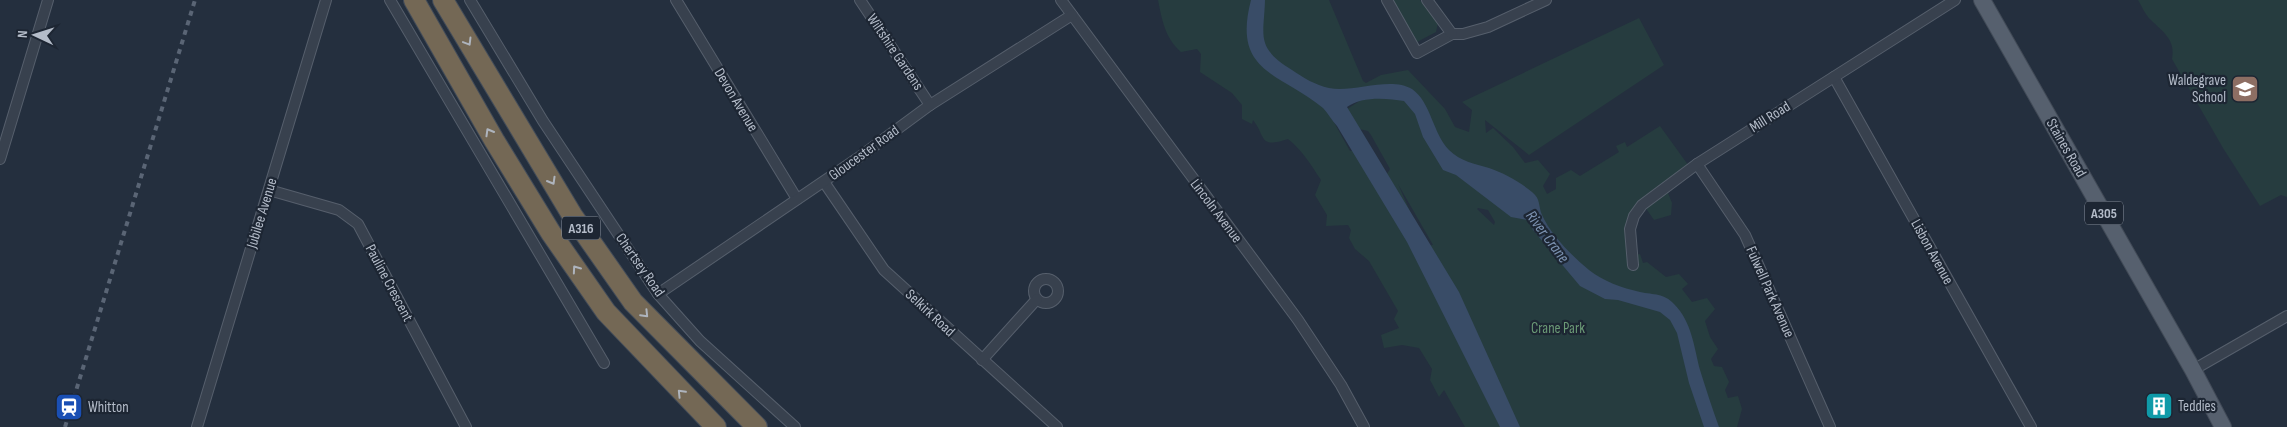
<svg xmlns="http://www.w3.org/2000/svg" width="2287" height="427" viewBox="0 0 2287 427" font-family="'Sofia Sans Condensed',sans-serif">
  <rect width="100%" height="100%" fill="#242f3e"/>
  <g fill="#263c3f" fill-rule="evenodd">
    <path d="M1158,0H1329L1363,81L1366,83L1381,75L1408,70L1445,109L1455,127L1469,132L1472,110L1462,102L1639,18L1664,65L1529,155L1485,120L1486,133L1493,128L1513,147L1525,163L1538,160L1550,174L1543,186L1547,194L1556,189V178L1571,170L1580,176L1619,152L1616,146L1625,142L1627,147L1660,126L1691,169L1689,174L1668,193L1672,203L1671,215L1654,220L1645,207L1636,213L1632,255L1640,254L1643,263L1647,262L1666,277L1679,274L1688,284L1682,289L1692,302L1707,298L1715,309L1705,321L1710,337L1718,349L1711,359L1714,366L1722,367L1729,382L1725,390L1728,398L1738,396L1742,409L1737,427H1465L1444,390L1439,397L1430,380L1432,369L1419,348L1402,345L1384,348L1381,335L1399,328L1394,319L1398,311L1369,261L1355,249L1349,238L1351,230L1348,225L1326,226L1327,215L1315,195L1321,180C1311,165 1302,150 1288,139C1258,149 1266,136 1253,120L1252,124L1242,119V105L1232,93L1200,72L1201,54L1197,49L1181,52C1165,38 1162,20 1158,0ZM1316,90L1366,97L1347,109L1359,129L1368,131L1371,135L1390,169L1387,174L1370,149L1350,151ZM1398,184L1433,245H1432L1429,246L1413,218ZM1478,208L1488,210L1495,222L1494,225L1477,209Z"/>
    <path d="M1390,0H1420L1438,23L1436,32L1417,42L1411,36Z"/>
    <path d="M2138,0H2287V197L2281,195L2260,206L2223,148L2172,59C2176,40 2163,32 2151,20C2145,15 2142,6 2138,0Z"/>
  </g>
  <path fill="#394c67" d="M1251,0H1265C1264,37 1255,47 1292,70C1304,78 1315,85 1329,88C1353,93 1390,76 1412,89C1431,102 1433,134 1449,150C1460,161 1475,164 1489,168C1504,173 1520,182 1532,192C1541,199 1538,206 1542,215C1551,235 1572,256 1589,270C1603,281 1622,288 1640,292C1654,295 1664,293 1674,304C1692,322 1694,347 1700,370C1706,389 1712,408 1719,427H1704L1689,383L1677,333L1670,320L1660,312L1618,300L1605,299L1580,286L1533,230L1528,220L1511,217L1456,175L1443,170L1423,137L1415,114L1404,101C1387,98 1361,96 1347,107L1459,292L1520,427H1500L1407,242L1337,126C1332,121 1328,113 1323,108C1279,72 1232,73 1251,0Z"/>
  <g fill="none" stroke-linecap="round" stroke-linejoin="round">
    <g stroke="#565f6c" stroke-width="12">
      <g id="street">
        <path d="M390,0L604,363"/>
        <path d="M470,0L543,121L658,294L700,341L795,427"/>
        <path d="M676,0L797,199"/>
        <path d="M860,0L930,105"/>
        <path d="M1061,0L1298,320L1341,385L1364,427"/>
        <path d="M1387,0L1417,53L1452,34H1463L1488,27L1546,0"/>
        <path d="M1427,0L1452,34"/>
        <path d="M1834,77L2031,427"/>
        <path d="M0,159L48,0"/>
        <path d="M1697,164L1745,235L1830,427"/>
        <path d="M824,182L884,270L1057,427"/>
        <path d="M269,190L339,210L358,224L466,427"/>
        <path d="M1633,265L1630,229L1634,216L1642,205L1697,164L1955,0"/>
        <circle cx="1046" cy="291" r="12"/>
        <path d="M658,294L858,158L930,105L1072,15"/>
        <path d="M982,360L1037,299"/>
        <path d="M2193,370L2287,316"/>
        <path d="M197,427L326,0"/>
      </g>
    </g>
    <g stroke="#414a57" stroke-width="18">
      <path id="primary" d="M1982,0L2193,370L2223,427"/>
    </g>
    <g stroke="#434c59" stroke-width="22">
      <g id="highway">
        <path d="M414,0L494,140L551,233L606,312L716,427"/>
        <path d="M443,0L572,215L633,302L757,427"/>
      </g>
    </g>
    <use href="#street" stroke="#38414e" stroke-width="10"/>
    <use href="#primary" stroke="#56606e" stroke-width="16"/>
    <use href="#highway" stroke="#746855" stroke-width="20"/>
    <path stroke="#5a6575" stroke-width="4" stroke-dasharray="5 5" stroke-linecap="butt" d="M65,427L195,0"/>
  </g>
  <defs><path id="oneway-chevron" d="M-2-3.5L2.5 0L-2 3.5" fill="none" stroke-width="1.6" stroke-linecap="round" stroke-linejoin="round" transform="scale(1.25)"/></defs>
  <g stroke="#aeb4bd">
    <use href="#oneway-chevron" transform="translate(468 42) rotate(59)"/>
    <use href="#oneway-chevron" transform="translate(489 132) rotate(-120)"/>
    <use href="#oneway-chevron" transform="translate(552 181) rotate(60)"/>
    <use href="#oneway-chevron" transform="translate(576 269) rotate(-125)"/>
    <use href="#oneway-chevron" transform="translate(645 314) rotate(46)"/>
    <use href="#oneway-chevron" transform="translate(681 393) rotate(-134)"/>
  </g>
  <defs>
    <g id="school-square" transform="scale(1.4375)"><rect x="-9" y="-9" width="18" height="18" rx="4" fill="#8d6e63" stroke="#1d2633"/><path d="M0-5L7-2L0 1L-7-2ZM-4 1L0 2.5L4 1V4Q0 6-4 4Z" fill="#fff"/></g>
    <g id="building-square" transform="scale(1.4375)"><rect x="-9" y="-9" width="18" height="18" rx="4" fill="#0f9aa8" stroke="#1d2633"/><path d="M-4-6H4V6H1V3H-1V6H-4ZM-2.5-4.3h1.7v1.8h-1.7ZM.8-4.3h1.7v1.8H.8ZM-2.5-1h1.7V.8h-1.7ZM.8-1h1.7V.8H.8Z" fill="#fff"/></g>
    <g id="station-square" transform="scale(1.4375)"><rect x="-9" y="-9" width="18" height="18" rx="4" fill="#1a4fb4" stroke="#1d2633"/><path d="M-3-6H3Q5-6 5-4V2Q5 4 3 4L4.5 6H3L1.5 4h-3L-3 6H-4.5L-3 4Q-5 4-5 2V-4Q-5-6-3-6ZM-3.5-4v3h7v-3ZM-3.5 1v1.5H-2V1ZM2 1v1.5H3.5V1Z" fill="#fff"/></g>
  </defs>
  <g fill-rule="evenodd">
    <use href="#school-square" x="2245" y="89"/>
    <use href="#building-square" x="2159" y="406"/>
    <use href="#station-square" x="69" y="407"/>
  </g>
  <g text-anchor="middle" dominant-baseline="central" stroke-width="4.5" stroke-linejoin="round" paint-order="stroke">
    <g fill="#1d2633" stroke="#878f9c" stroke-width="1">
      <rect x="2085" y="201.5" width="38" height="23" rx="4"/>
      <rect x="562" y="216.5" width="38" height="23" rx="4"/>
    </g>
    <g font-size="14" font-weight="bold" fill="#b4bcc9">
      <text x="2104" y="213">A305</text>
      <text x="581" y="228">A316</text>
    </g>
    <g font-size="15" fill="#b4bcc9" stroke="#1d2633">
      <text transform="translate(895 52) rotate(56)">Wiltshire Gardens</text>
      <text transform="translate(736 100) rotate(59)">Devon Avenue</text>
      <text transform="translate(1770 117) rotate(-32)">Mill Road</text>
      <text transform="translate(2066 148) rotate(60)">Staines Road</text>
      <text transform="translate(864 153) rotate(-36)">Gloucester Road</text>
      <text transform="translate(1216 211) rotate(53)">Lincoln Avenue</text>
      <text transform="translate(262 213) rotate(-73)">Jubilee Avenue</text>
      <text transform="translate(1932 252) rotate(61)">Lisbon Avenue</text>
      <text transform="translate(640 265) rotate(55)">Chertsey Road</text>
      <text transform="translate(389 283) rotate(62)">Pauline Crescent</text>
      <text transform="translate(1770 292) rotate(66)">Fulwell Park Avenue</text>
      <text transform="translate(930 313) rotate(43)">Selkirk Road</text>
    </g>
    <g font-size="15" fill="#b4bcc9" stroke="#1d2633" text-anchor="start">
      <text x="2226" y="80" text-anchor="end">Waldegrave<tspan x="2226" dy="17">School</tspan></text>
      <text x="2178" y="406">Teddies</text>
      <text x="88" y="407">Whitton</text>
    </g>
    <g font-size="15" fill="#6b9a76" stroke="#1d2633">
      <text x="1558" y="328">Crane Park</text>
    </g>
    <g font-size="16" font-style="italic" fill="#7c92b1" stroke="#1d2633">
      <text transform="translate(1547 237) rotate(53)">River Crane</text>
    </g>
  </g>
  <g transform="translate(35 35) rotate(274)" stroke="#1d2633" stroke-width="4" paint-order="stroke">
  <path d="M0-4L9 19L0 12L-9 19Z" fill="#b4bcc9"/>
  <text y="-8" font-size="14" font-weight="bold" text-anchor="middle" fill="#b4bcc9">N</text>
  </g>
</svg>
